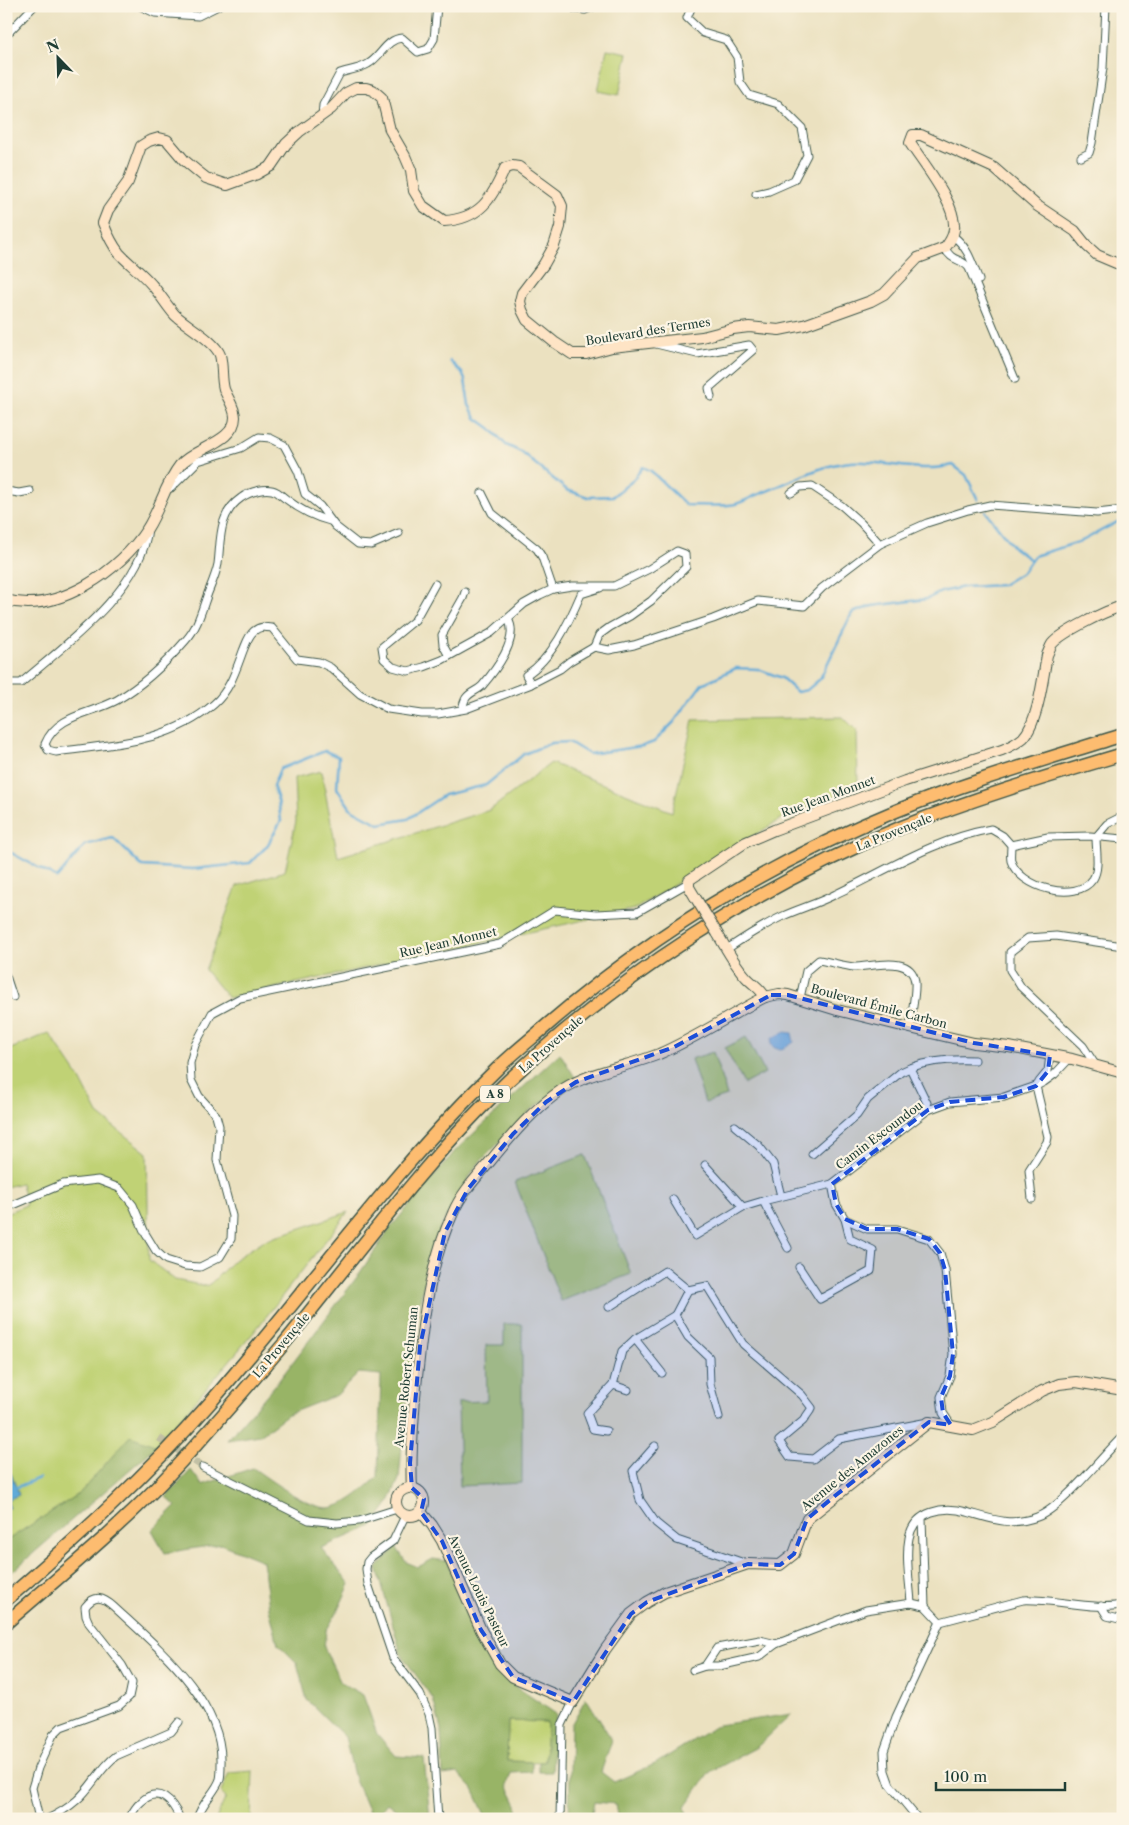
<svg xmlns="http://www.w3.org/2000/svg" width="1129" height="1825" viewBox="0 0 1129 1825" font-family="'Libre Caslon Text',serif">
  <rect width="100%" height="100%" fill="#fcf5e5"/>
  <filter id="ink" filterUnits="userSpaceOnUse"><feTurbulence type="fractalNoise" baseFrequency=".02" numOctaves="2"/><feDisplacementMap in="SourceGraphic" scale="10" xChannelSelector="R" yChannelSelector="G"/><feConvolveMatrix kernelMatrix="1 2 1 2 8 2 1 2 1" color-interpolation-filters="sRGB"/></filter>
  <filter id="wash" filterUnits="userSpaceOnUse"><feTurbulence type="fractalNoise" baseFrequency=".0096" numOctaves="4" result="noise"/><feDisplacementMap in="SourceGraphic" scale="20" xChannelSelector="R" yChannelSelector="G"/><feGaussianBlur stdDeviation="1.12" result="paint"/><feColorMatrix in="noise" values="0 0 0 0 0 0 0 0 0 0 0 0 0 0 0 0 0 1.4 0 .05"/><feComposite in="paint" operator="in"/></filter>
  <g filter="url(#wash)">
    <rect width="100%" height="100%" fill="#ebe1c0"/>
    <g fill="#c0d275" stroke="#708854">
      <path d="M607,49L628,53L619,95L598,91Z"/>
      <path d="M843,717L857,731L858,788L784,817L635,909L228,998L205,970L237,886L285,871L296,821L294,778L321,771L338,857L490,810L551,763L672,812L693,720Z"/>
      <path d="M49,1033L80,1079L98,1114L147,1153L149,1260L175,1280L206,1286L211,1283L234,1260L263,1241L348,1212L254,1332L157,1446L130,1437L79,1494L6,1541V1213L26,1205L21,1183L6,1187V1051Z"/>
      <path d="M746,1037L765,1073L744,1084L725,1048Z"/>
      <path d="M713,1052L727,1096L705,1103L691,1059Z"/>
      <path d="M585,1155L631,1274L561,1301L515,1182Z"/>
      <path d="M504,1324H522V1483L460,1486L458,1402L487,1401L486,1345H504Z"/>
      <path d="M508,1721L547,1722L545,1762L507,1761Z"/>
      <path d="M253,1771L251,1819H216L226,1797L221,1792L229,1773Z"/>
    </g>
    <g fill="#98b466" stroke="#5c784d">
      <path d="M560,1053L576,1079L531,1110L476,1166L440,1227L422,1291L410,1358L399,1479L388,1504L372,1526L321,1548L350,1584L336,1614L326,1631L324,1647L341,1683L363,1695L377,1734L396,1756L424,1758L430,1819H408L387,1803L381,1810L379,1819H372L355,1780L345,1737L307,1700L297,1663L278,1644L269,1608L263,1561L221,1544L165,1553L152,1530L176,1506L166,1497L191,1470L202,1485L253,1468C269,1479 315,1514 334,1507C352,1502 364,1489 378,1477L381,1375L359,1373L337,1395L288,1414L260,1435L227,1440L277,1383L357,1277L391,1227L456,1150Z"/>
      <path d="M130,1436L157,1446L6,1577V1541L79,1494Z"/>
      <path d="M396,1547L406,1562L418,1567L433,1559L447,1561L487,1655L502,1677L556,1714L552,1772H539V1762H545L547,1722L508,1721L507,1761L532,1762V1772L511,1773L507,1785L517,1805V1819H487L473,1789L458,1773L443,1775L441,1729L433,1699L401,1654L377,1568Z"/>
      <path d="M586,1698L612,1740L601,1772L614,1782L655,1764L718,1725L792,1714L757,1747L710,1772L685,1807L688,1819H619L616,1804L594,1802L591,1819H569L571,1725Z"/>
    </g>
    <g fill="#61aad8" stroke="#407486">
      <path d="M785,1032L792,1033L794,1042C787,1047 777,1054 771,1044L772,1038Z"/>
      <path d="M11,1473L19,1495L7,1500L10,1508L6,1509V1475Z"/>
    </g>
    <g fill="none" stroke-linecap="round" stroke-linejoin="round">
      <g stroke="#61aad8" stroke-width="2.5">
        <path d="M450,361L462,373L465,380L469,405L476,418L490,428L506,445L521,452L567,490L588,497L613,496L631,482L643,467L651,471L686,505C702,505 720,507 736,504C743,502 750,498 757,495C788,484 817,465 851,462C885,460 920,474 953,465L966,475L978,500"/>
        <path d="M986,512L1014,548L1031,560"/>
        <path d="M6,850L57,878L85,845L113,838L142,866L193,869L250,863L267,846L281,821L278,800L273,786L280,769L325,751L339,757L337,788L351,809L379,824L408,819L444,795L486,785L524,754L551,743L569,742L589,754L643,746L654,742L674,722L702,684L736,668L758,669L782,678L797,692L807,690L820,679L852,613L872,606L927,599L941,592L964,587L1002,585L1023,572L1034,556L1082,541L1123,519"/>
        <path d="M15,1488L39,1478"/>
      </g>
    </g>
  </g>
  <g filter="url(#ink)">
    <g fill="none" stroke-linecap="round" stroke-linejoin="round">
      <path stroke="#c2c0a4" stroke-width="7" stroke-dasharray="7 3.5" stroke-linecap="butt" d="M159,1438L203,1467"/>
      <g stroke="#3e5649" stroke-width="9">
        <g id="street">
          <path d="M140,6L155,13L198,16L218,6"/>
          <path d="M573,6L575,9L585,10L595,6"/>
          <path d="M692,6L687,18L703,33L726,40L737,57L740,82L749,95L778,104L802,128L807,155L794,180L769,191L756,194"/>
          <path d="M6,35L34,6"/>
          <path d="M322,116L323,105L340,73C349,70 360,69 368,64C381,57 386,39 402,38L418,52L428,49L434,39L437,6"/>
          <path d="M1081,157L1089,153L1092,143L1103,68L1106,6"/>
          <path d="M953,236C968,247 972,263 979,280"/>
          <path d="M945,248C951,262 962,258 969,268L1015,379"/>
          <path d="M656,344L697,354L749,345L753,350L709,388L711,397"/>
          <path d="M165,490L171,488L198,461L241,448L259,437L270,438L284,445L298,471L305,494L320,506L335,526L358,544L371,545L399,533"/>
          <path d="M6,491L19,493L30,491"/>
          <path d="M482,493L492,513L537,549L542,557L553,589"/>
          <path d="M791,493L800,487L812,486L842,506L861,523L880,544"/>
          <path d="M330,521C314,517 299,509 286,499C283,497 280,494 277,492C267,486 249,492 241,498C218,514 221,540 218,564C216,574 212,583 208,593C202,609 198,627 186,640C166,663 143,685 117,700C92,714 57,714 45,744L48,750L56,752C113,744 169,743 214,704C230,690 236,670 243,651C246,644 248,636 254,631C260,626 265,627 272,628L297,659L319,662L331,668L360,694L388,709L422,714H438L466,709L529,685L560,669L570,661L594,647"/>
          <path d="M435,584L415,620L382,647L384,659L393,667L408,671L424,667L442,660L491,633L524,604L540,595L553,589L572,586H614L649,569L677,551L685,554L686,567L651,601L630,616L610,627L599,635L594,647"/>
          <path d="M594,647L609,650L634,645L713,619L758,601L804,606L822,588L880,544L927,523L968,510L990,505L1097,513L1123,510"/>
          <path d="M449,656L443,645L442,635L463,598L465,592"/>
          <path d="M6,683H21C64,646 143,588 148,528"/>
          <path d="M531,684L526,675C552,659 569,622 581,594L600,588"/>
          <path d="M462,709C463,706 464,701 466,698C470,692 477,691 482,686C495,671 520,639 508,619"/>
          <path d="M1011,845L1048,837L1090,836L1123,839"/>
          <path d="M727,949C745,937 764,925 783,916C801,908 819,903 836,894C887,870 935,839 991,829L1003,836L1011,845C1011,850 1010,857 1011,861C1019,887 1076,904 1093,879C1100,868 1096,850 1096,837L1107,824L1123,816"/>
          <path d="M6,976L13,997"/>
          <path d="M800,998L806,971L819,960C831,962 843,966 854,967C872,967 912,954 915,982C916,995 911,1015 910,1028"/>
          <path d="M1096,1066L1083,1046L1021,987L1010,970V952L1028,938L1056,936L1123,946"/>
          <path d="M1039,1082L1048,1071L1050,1055"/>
          <path d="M928,1110L927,1103L910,1068C930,1060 953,1059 975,1060"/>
          <path d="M735,1126L759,1146L773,1164L781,1196"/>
          <path d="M812,1154L857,1115L868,1099L901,1072L910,1068"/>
          <path d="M705,1165L743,1207"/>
          <path d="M673,1199L695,1236L743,1207L763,1201"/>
          <path d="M1032,1199L1029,1170L1047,1142L1048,1137L1036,1086"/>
          <path d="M6,1208L63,1184L98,1180L119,1188L133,1205L145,1233L156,1251L166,1260L185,1266L200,1267L220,1257L231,1239L232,1216L217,1160L219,1126L216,1115L199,1096L191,1080L190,1063L195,1045L212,1013L240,998L500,944L555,910L596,914L637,912L688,883"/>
          <path d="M845,1219L867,1229H897L929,1239L940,1253L945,1270L953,1354L950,1376L941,1397L943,1413L951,1425"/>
          <path d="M788,1248L763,1201L832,1184"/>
          <path d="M799,1267L820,1299L871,1271L873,1250L850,1239L845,1219L836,1204L832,1184L928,1110L950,1102L1004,1097L1036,1086L1044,1082L1055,1074L1070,1058"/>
          <path d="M609,1307L665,1271L688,1290"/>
          <path d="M635,1339L662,1373"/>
          <path d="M613,1385L628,1390"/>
          <path d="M719,1417L710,1384L709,1357L688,1337L675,1315L688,1290L707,1286L743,1344L802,1395L812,1408L803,1421L779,1441L790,1457L813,1459L839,1439L928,1422"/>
          <path d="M606,1431L593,1429L587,1413L613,1385L622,1351L635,1339L675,1315"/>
          <path d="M655,1446L633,1471L640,1500L656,1523L677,1540L747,1564"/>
          <path d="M203,1467L309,1520L337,1523L359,1521L397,1509"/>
          <path d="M405,1516L393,1541L371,1557L367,1562L366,1569L368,1584L393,1658L420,1694L429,1714L432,1728L438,1819"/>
          <path d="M922,1518L925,1606"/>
          <path d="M911,1603L925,1606L940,1622L1023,1600C1050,1598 1101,1612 1123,1604"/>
          <path d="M1101,1606L1107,1616L1123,1620"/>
          <path d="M705,1666H719L759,1657L776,1644"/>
          <path d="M693,1670L705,1666L717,1648L760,1640L776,1644L866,1610L911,1603C910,1584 905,1558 909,1538C914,1511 944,1505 967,1512C992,1519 1010,1527 1037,1517C1063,1507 1101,1457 1123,1436"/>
          <path d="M39,1819L32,1788L38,1768L53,1735L61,1727L119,1706L129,1697L132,1683L122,1665L89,1623L86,1616L85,1607C95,1594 103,1597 114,1607C156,1646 224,1701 221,1764C221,1769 221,1775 220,1779C216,1792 201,1803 197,1819"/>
          <path d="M47,1819C58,1814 68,1808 77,1800C92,1787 100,1768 116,1756L171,1732L179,1722"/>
          <path d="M129,1819C132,1813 136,1806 141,1802C159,1785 173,1802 180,1819"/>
          <path d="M560,1819L562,1725L573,1702"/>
          <path d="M918,1819L890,1785L885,1771L884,1751L896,1717L940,1622"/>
        </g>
      </g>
      <g stroke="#3e5649" stroke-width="12">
        <g id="secondary">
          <path d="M6,600C57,615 121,570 147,529C160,509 165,484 180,465C194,448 235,442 235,417C235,408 227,397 224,389C221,378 223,366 220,355C215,341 187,326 175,315C167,306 160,294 152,285C142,273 129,264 119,253C112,244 107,233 103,223L108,210L128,182L141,146L149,141L159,138L167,140L184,160L196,170L206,178L227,185L257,174L271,166L286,144L299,132L331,109L346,93L356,88H366L373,90L382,98L390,130L405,156L411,170L414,191L423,206L444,221C480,219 492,199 505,168L512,166L519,167L557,195L562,206L560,227L554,246L544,264L522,293L520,301L522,310L527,320L554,342L572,354H586L612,347L702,337L733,329L749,327L779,330L804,325L871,301L884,294L918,258L945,248C949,243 953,237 954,230C957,204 924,165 910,143L913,135H921L994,168L1036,205L1075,231L1087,246L1097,255L1123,266"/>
          <path d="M695,897L689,887V880L746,842L774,830L905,781L1002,750C1009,747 1017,743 1023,738C1038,723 1043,677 1047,655C1049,651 1050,647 1052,644C1062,632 1107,610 1123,606"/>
          <path d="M717,933C726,948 734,964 746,977C752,984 761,988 765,997"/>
          <circle cx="410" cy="1502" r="14"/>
          <path d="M412,1488C410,1457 413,1428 415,1397C421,1336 427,1269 453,1213C461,1194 475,1179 488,1164C511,1136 533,1109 563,1089C592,1071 627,1067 659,1054C696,1038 730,1015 765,997L779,994L788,995L837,1010L910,1028L974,1043L1009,1047L1072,1059L1123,1073"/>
          <path d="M421,1512L432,1525L442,1541L481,1630L500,1664L513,1677L573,1702L605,1650L631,1614L647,1602L665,1592L748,1564L780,1565L794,1554L807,1519L929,1422L973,1430L993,1422L1042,1391L1059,1384L1076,1382L1123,1390"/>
        </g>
      </g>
      <g stroke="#3e5649" stroke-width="15">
        <g id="highway">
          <path d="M6,1600C78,1538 147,1475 209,1404C306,1293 391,1172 497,1069C512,1054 530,1040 546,1026C650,936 769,863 896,811C970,781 1047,759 1123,735"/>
          <path d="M6,1623C59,1577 114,1532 162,1482C204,1438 243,1392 282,1346C356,1256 423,1162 508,1081C622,974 757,886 902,827C974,798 1049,776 1123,754"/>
        </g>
      </g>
      <use href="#street" stroke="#fff" stroke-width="7"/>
      <use href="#secondary" stroke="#fee4c5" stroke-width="10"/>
      <use href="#highway" stroke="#fdbc6f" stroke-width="12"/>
      <g stroke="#3e5649" stroke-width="12" stroke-linecap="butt">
        <path id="secondary-bridge" d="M695,897L717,933"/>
      </g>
      <use href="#secondary-bridge" stroke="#fee4c5" stroke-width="10"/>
    </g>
  </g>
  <path fill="#1d4ed8" fill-opacity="0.2" stroke="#1d4ed8" stroke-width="4" stroke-dasharray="10 6" stroke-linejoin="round" d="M771,995H788L974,1043L1050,1055L1048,1071L1036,1086L1004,1097L950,1102L928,1110L832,1184L836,1204L845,1219L867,1229H897L929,1239L940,1253L945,1270L953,1354L950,1376L941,1397L943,1413L951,1425L929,1422L836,1495L807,1519L794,1554L780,1565L748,1564L647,1602L631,1614L573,1702L513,1677L481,1630L442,1541L421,1512L424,1499L412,1488L410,1463L420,1346L445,1232L468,1189L513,1134L546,1102L576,1082L674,1047Z"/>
  <g text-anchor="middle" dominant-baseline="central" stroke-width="4.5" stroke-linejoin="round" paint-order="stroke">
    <rect fill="#fcf5e5" stroke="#617469" stroke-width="1" x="480" y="1085.5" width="30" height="17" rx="4"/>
    <g font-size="11" font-weight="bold" fill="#1f3d34">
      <text x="495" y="1094">A 8</text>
    </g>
    <g font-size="12" fill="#1f3d34" stroke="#fcf5e5">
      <text transform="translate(648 331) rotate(-9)">Boulevard des Termes</text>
      <text transform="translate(828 796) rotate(-20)">Rue Jean Monnet</text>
      <text transform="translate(894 832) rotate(-22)">La Provençale</text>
      <text transform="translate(448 942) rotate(-13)">Rue Jean Monnet</text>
      <text transform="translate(879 1006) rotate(15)">Boulevard Émile Carbon</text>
      <text transform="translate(551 1044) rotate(-41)">La Provençale</text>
      <text transform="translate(879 1135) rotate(-37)">Camin Escoundou</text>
      <text transform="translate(281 1345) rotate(-50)">La Provençale</text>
      <text transform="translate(406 1377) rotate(-84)">Avenue Robert Schuman</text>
      <text transform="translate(852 1468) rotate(-39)">Avenue des Amazones</text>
      <text transform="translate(479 1591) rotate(64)">Avenue Louis Pasteur</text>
    </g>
  </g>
  <rect width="1129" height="1825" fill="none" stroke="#fcf5e5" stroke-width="25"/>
  <g transform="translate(58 58) rotate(337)" stroke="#fcf5e5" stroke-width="4" paint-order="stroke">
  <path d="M0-4L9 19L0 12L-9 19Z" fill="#1f3d34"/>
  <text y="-8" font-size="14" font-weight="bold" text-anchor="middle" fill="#1f3d34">N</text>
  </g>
  <path d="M936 1782v8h129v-8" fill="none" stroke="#1f3d34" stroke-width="2.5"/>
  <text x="944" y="1782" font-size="15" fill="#1f3d34" stroke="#fcf5e5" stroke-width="4" paint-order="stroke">100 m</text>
</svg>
